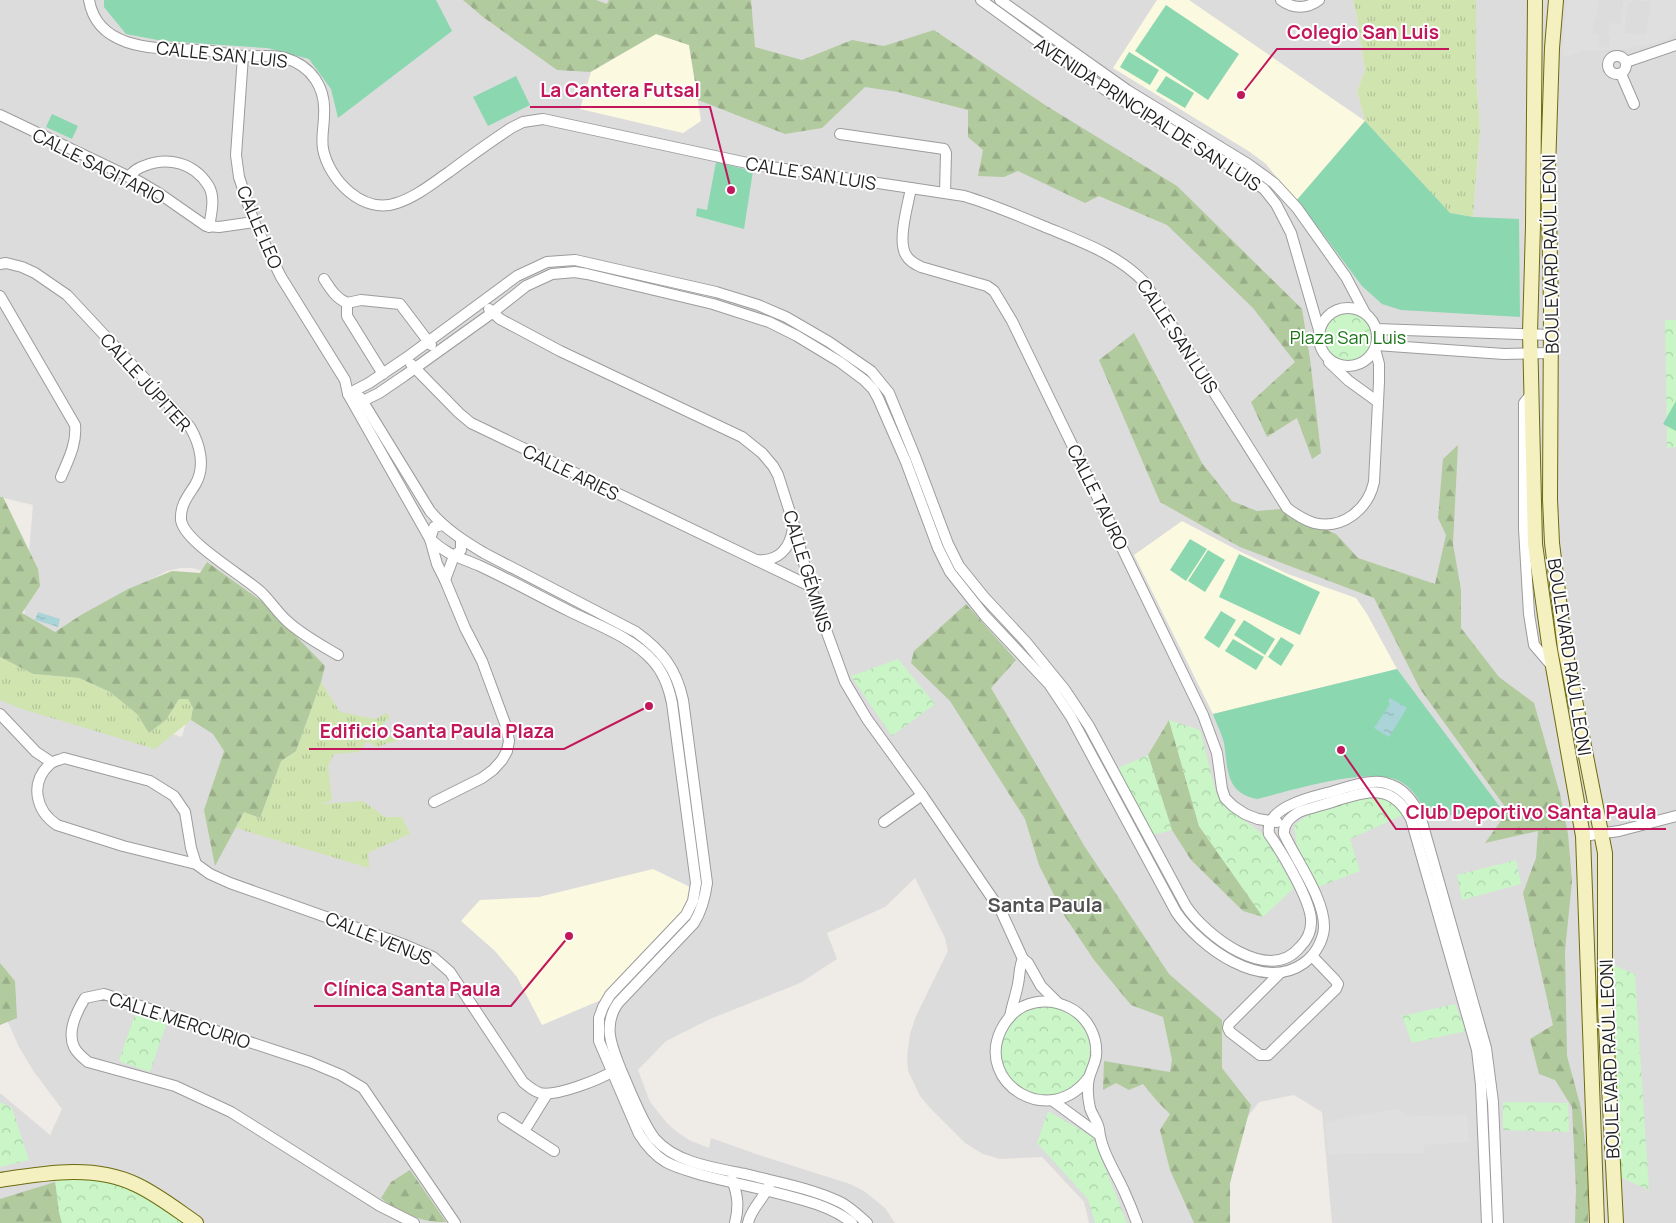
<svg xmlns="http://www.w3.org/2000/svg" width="1676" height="1223" viewBox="0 0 1676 1223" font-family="Manrope,sans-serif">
  <defs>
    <pattern id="grass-tufts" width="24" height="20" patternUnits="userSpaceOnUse" patternTransform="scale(1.25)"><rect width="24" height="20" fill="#d0e4b0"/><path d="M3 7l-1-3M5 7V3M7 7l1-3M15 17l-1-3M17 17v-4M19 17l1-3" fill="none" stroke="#b2c397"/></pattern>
    <pattern id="forest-firs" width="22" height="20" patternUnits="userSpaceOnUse" patternTransform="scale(1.25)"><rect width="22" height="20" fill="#b1ca9e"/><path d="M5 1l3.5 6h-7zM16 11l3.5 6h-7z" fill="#98ad88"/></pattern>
    <pattern id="park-crowns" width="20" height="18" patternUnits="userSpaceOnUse" patternTransform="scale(1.25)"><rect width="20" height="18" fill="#c9f5c7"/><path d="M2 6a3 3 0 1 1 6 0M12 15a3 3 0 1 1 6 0" fill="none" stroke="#acd2aa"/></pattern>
    <pattern id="water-ripples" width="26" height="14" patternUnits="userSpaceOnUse" patternTransform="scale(1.25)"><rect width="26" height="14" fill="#aad4d8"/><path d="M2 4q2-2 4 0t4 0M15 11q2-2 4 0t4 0" fill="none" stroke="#92b6b9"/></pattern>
  </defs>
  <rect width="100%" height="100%" fill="#efebe6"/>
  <path fill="#dddcdc" d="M0,0H1353L1357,17L1365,70L1357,91L1365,121L1450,213L1473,217L1480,129L1476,76V0H1676V1223H1332L1322,1112L1294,1095L1259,1102L1247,1118L1239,1141L1230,1183V1223H1089L1084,1202L1042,1157L1000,1159L983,1154L965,1143L930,1108L920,1096L908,1071L907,1057L910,1034L916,1016L948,951L945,938L915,878L885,907L827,933L837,959L800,983L710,1019L666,1041L638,1070L650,1102L667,1123L677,1132L689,1140L709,1148L711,1138L756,1154L850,1184L864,1191L885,1208L895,1223H0V1093L50,1135L62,1109L34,1072L19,1047L0,1004V680L34,689L182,737L189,712L209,573L192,568H180L167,571L128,592L58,640L24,630L25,600L33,505L0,497Z"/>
  <g fill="#fcf9e1">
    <path d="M1157,0H1189L1365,121L1296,201L1266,164L1250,152L1113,68Z"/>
    <path d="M656,34L689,45L701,121L683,133L580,109L591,72Z"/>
    <path d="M1182,521L1239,551L1288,574L1356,598L1367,614L1397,669L1213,714L1134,555Z"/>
    <path d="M653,869L692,888L686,907L674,922L642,954L601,1000L542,1025L517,977L495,951L461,921L480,900L539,897Z"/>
  </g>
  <g fill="url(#grass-tufts)">
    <path d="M1353,0H1476V76L1480,129L1473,217L1450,213L1365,121L1357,91L1365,70L1357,17Z"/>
    <path d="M0,657L33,674L79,678L110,692L137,714L149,733L166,720L179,699H188L193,708L191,720L155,749L19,708L0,700Z"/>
    <path d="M321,682L340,712L376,719L386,713L390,717L376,732L400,740L376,747L367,741L359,752L334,754L328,766L332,800L321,804L363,801L385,817H402L410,834L368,853L369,868L236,828L244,812L260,818L281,761L296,751Z"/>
  </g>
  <g fill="url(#forest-firs)">
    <path d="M463,0H596L607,4L609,0H751L755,47L802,60L852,40L884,46L934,30L1045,105L1177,186L1302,309L1310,359L1321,453L1312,459L1297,418L1267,437L1251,402L1295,362L1253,308L1167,225L1099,196L1085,203L1018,171L1004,177L978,176L983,150L968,137V110L898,92L865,87L822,128L785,134L698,100L689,45L656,34L590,72L557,70L483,17Z"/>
    <path d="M1134,333L1202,463L1232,501L1257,511L1281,509L1336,534L1358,558L1435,584L1446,535L1438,518L1443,459L1458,445L1453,544L1461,590V628L1499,677L1534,703L1560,794L1568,834L1572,881L1565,951L1567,1056L1581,1108L1588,1167V1223H1575L1576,1190L1572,1107L1555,1080L1539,1074L1530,1039L1553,1025L1523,893L1536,858L1538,831L1485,843L1508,811L1420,689L1374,598L1240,547L1160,502L1099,360Z"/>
    <path d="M0,497H3L38,569L40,586L22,613L55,632L81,615L128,589L172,571L200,573L207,562L264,603L325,666L321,682L296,751L281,761L260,818L244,812L215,866L204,810L224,751L213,734L191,720L193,708L188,699H179L166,720L149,733L137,714L110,692L79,678L33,674L0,657Z"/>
    <path d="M966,604L1016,660L991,688L1085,847L1169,974L1222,1020V1068L1251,1105L1230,1183V1223H1194L1170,1170L1160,1130L1170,1114L1157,1101L1143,1084L1129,1090L1116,1083L1103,1090L1104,1061L1170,1072L1172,1060L1163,1017L1131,1005L1094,960L1064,915L1039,865L1025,819L950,701L911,663L914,651Z"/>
    <path d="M1169,720L1199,826L1263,917L1243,911L1191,860L1172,830L1148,755Z"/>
    <path d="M0,963L15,981L17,1018L0,1025Z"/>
    <path d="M410,1170L446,1222C422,1223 398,1212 381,1198L391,1182Z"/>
    <path d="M55,1182L62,1223H0V1199Z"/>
  </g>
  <g fill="url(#park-crowns)">
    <circle cx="1348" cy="337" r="29"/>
    <path d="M1665,320H1676V447L1667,448Z"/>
    <path d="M898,659L935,704L892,736L851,676Z"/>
    <path d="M1169,720L1200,730L1216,793L1224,805L1265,836L1294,888L1263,917L1199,826Z"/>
    <path d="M1148,755L1172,830L1153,835L1118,768Z"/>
    <path d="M1376,794L1391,799L1403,815L1350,839L1360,871L1318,887L1298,852L1294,826C1316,805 1348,801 1376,794Z"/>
    <path d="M1516,860L1521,884L1462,900L1457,875Z"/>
    <path d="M1608,963L1635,974L1649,1190L1615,1175Z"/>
    <path d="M1455,1004L1466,1031L1412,1043L1402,1016Z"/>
    <circle cx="1045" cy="1051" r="45"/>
    <path d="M136,1011L167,1022L150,1072L119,1061Z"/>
    <path d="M0,1102L12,1108L29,1160L0,1167Z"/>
    <path d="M1503,1102L1568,1103L1569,1132L1503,1130Z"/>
    <path d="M1048,1111L1093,1137L1127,1223H1095L1088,1199L1037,1143Z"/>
    <path d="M55,1179H103L131,1187L189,1223H62L59,1213Z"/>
  </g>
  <g fill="#8bd7b0">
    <path d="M104,0H436L452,31L338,118L331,89L309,59L267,48L163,41L126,34L104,7Z"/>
    <path d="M1166,5L1239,54L1208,100L1135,51Z"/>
    <path d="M1129,52L1159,70L1150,85L1120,67Z"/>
    <path d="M516,76L530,105L488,126L473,97Z"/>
    <path d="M1166,76L1194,93L1185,108L1156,91Z"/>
    <path d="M52,114L78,126L72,139L46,127Z"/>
    <path d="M1365,121L1450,213L1473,217L1519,219L1520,317L1401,310L1382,304L1362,286L1320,230L1296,201Z"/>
    <path d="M716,162L753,171L744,229L696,216L697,208L707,210Z"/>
    <path d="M1676,401V431L1663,424Z"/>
    <path d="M1190,539L1207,549L1186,581L1170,570Z"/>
    <path d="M1208,550L1225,560L1205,592L1188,581Z"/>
    <path d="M1239,554L1320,592L1300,635L1219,597Z"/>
    <path d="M1221,611L1236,620L1219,648L1204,638Z"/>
    <path d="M1244,620L1275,639L1265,655L1234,635Z"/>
    <path d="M1281,637L1294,645L1281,666L1268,657Z"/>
    <path d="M1233,639L1264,657L1256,670L1225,651Z"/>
    <path d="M1397,669L1500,807L1429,819C1422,805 1415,790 1401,782C1370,765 1291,791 1257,799C1225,793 1228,768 1224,743C1222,734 1216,723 1213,714Z"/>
  </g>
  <g fill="#dfdfdf">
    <path d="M1567,0H1599L1597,18H1594L1592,33L1599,34L1598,46L1609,48L1610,35H1608L1609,23L1620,24L1623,0H1633L1632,2H1628L1624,33L1646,35L1651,2L1636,0H1676V31L1670,37L1664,40L1643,46L1621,50H1583L1562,58Z"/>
    <path d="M1397,1109L1412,1116L1467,1115L1469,1142L1424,1145V1153L1328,1154L1325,1123L1345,1117Z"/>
  </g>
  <g fill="url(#water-ripples)">
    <path d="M38,612L60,619L58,627L35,620Z"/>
    <path d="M1390,698L1407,708L1389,737L1374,728L1390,704L1388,701Z"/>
  </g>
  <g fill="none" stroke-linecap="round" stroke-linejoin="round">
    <g stroke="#9c9c9c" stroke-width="12">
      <g id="street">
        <path d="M89,0C98,53 162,48 203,50C216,51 230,55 244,56C257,57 272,54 285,58C312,66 326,88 324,115C324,127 321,137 323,149C329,180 363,215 397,203C416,197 433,183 449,172C469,157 490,142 511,128L523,122L543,119L752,164L964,196C991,204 1017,215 1043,226C1079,241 1118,254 1145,283L1287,508C1295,514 1304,520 1314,523C1343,530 1368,509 1374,482L1379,382V364L1375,349"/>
        <path d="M981,0L1104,89L1233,167L1264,189L1276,204L1291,233L1319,330"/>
        <path d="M1000,0L1127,90L1248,164L1274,183L1297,208L1346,277L1365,313"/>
        <path d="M1281,0C1293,9 1307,9 1319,0"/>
        <circle cx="1617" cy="65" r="9"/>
        <path d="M243,56L236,155L239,177L254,222L281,277L345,380L348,394L430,539C447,555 459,557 480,566C510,580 539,596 569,611C597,625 632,637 653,661C664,673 669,688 672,703L696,883L693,901L686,915L610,995L603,1007L599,1018V1041L639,1134C646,1145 654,1155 666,1162C677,1168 690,1171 702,1175C736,1184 770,1190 803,1200C821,1205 838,1211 852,1223"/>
        <path d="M1626,62L1676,45"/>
        <path d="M1621,74L1634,104"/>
        <path d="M0,115L140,182L160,194L206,226L219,227L254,222"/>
        <path d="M840,134L944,149L946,153L945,193"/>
        <path d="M129,177C133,171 138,168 144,166C168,156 194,163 208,185C216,197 211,214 209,227"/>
        <path d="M911,188C908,205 897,241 906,255C909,261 915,264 921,267L987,286L994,291L1012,321L1203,715L1217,753L1222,789L1225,798L1233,806L1245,814L1258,819L1277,822"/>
        <path d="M0,264L6,263L22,267L35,273L67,295L190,427C200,444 206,467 195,485C188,496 180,505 181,520C184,542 244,576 262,593C271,602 278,613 287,621C302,635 321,645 338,655"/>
        <path d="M324,279C331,290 336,298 347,303"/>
        <path d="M0,296L75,425C77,444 68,460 61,477"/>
        <circle cx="1348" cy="337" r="29"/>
        <path d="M489,309L500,319L560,351L742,437L762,453L773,466L778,475L794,525L810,586L845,682L867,719L922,795L1001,911L1023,959L1028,963L1041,986L1058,1003"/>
        <path d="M1376,329L1551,335"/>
        <path d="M1376,345L1504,354L1551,353"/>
        <path d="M1329,362L1349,381L1378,402"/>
        <path d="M411,364L459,413L471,423L810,586"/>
        <path d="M383,374L347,316V303L361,300L400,304L431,345"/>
        <path d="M1532,393L1524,403V529L1529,614L1534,645L1552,666"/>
        <path d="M348,394L369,383L406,358L517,276L547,262L575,260L716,292L758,305L786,317L829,342L871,371L889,393L916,459L948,544L959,566L984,597L1026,642L1065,690L1089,726L1186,906C1205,935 1269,985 1300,947C1306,941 1311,932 1311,923C1313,903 1281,851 1269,834C1264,807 1312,797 1331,792C1344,788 1358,783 1372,782C1379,781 1385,782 1391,785C1405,790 1413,802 1420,815L1486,1048L1493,1102L1498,1223"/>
        <path d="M360,397L430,511C445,529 464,541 484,553L636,632C662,651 676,668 683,700L707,883C705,898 702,910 694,923L618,1003C602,1026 612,1047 621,1070C630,1090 642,1123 655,1139C676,1163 715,1168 745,1174C776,1182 811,1188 840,1202C850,1207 858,1215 867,1223"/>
        <path d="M355,405L379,393L404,376L492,313L526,286L552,274L575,272L587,274L713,304L769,322L797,336L840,362L864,380L873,389L878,398L906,462L938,548L950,572L985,616L1049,684L1071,717L1176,912C1200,947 1262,993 1304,963C1315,955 1323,941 1324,928C1325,899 1296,860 1284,834C1283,823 1291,817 1299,812C1313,807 1327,804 1341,799C1372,790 1393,785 1411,819L1477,1050L1481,1085L1487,1223"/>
        <path d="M756,560C778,562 790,549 793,528"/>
        <path d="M445,580L454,556L461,550V539"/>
        <path d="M0,714L36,752L51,762"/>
        <path d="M434,802L482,778L493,770L502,760L507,751L509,741L506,726L482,661L465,628L445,580L437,564L430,539L434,527L443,525"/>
        <path d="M884,822L922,795"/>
        <path d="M1583,836L1619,831L1676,816"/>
        <path d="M196,864L191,848L185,812L174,796L150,781L64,758C60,760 53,761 50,764C29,783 36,811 57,825L123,846L196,864L210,874L230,883L405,945L433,957L450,972L523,1082C528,1086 533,1091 540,1093C556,1097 601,1079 615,1070"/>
        <path d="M1280,973L1229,1024L1228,1028L1230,1032L1260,1055H1268L1336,989L1338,984L1335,980L1312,956"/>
        <path d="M1010,1017C1012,1005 1016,995 1018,984C1020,975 1019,966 1023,959"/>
        <path d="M1089,1077C1051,1130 975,1084 1001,1030C1006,1020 1014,1011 1024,1006C1038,1000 1054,1000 1068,1007C1087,1016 1098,1036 1096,1056C1095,1064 1091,1070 1089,1078C1087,1087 1088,1099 1090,1108C1092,1115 1098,1122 1099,1129C1101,1151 1115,1171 1124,1191C1129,1202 1133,1212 1137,1223"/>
        <path d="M1053,1101L1098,1134"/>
        <path d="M503,1118L554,1151"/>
        <path d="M524,1131L547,1094"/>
        <path d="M732,1180C738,1195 739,1207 735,1223"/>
        <path d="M414,1223L380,1206L231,1112L175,1086L88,1062C83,1058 77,1053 74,1047C67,1032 77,1011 85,998L104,994L310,1062L341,1075L363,1088L455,1223"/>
        <path d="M748,1223C751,1208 764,1199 769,1185"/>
      </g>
    </g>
    <g stroke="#6d6b0f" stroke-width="16">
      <g id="secondary">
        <path d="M1535,0L1533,226L1530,333L1535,544L1549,644L1583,836L1597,1223"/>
        <path d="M1556,0L1552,48L1548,169L1551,305L1550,499L1552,543L1565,649L1605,853V1007L1616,1223"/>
        <path d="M0,1180C45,1173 95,1164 137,1185C158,1195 177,1210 196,1223"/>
      </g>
    </g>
    <use href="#street" stroke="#fff" stroke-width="10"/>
    <use href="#secondary" stroke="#f4f0bf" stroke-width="14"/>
  </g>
  <g text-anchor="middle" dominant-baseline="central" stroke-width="4" stroke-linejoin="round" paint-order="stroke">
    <g font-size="18" fill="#1f1f1f" stroke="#fff">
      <text transform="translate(222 54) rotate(6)">CALLE SAN LUIS</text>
      <text transform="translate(1148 114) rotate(33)">AVENIDA PRINCIPAL DE SAN LUIS</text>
      <text transform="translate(99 166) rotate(27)">CALLE SAGITARIO</text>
      <text transform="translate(811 173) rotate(9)">CALLE SAN LUIS</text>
      <text transform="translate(260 227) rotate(67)">CALLE LEO</text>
      <text transform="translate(1550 254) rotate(-91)">BOULEVARD RAÚL LEONI</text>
      <text transform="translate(1178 336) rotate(57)">CALLE SAN LUIS</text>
      <text transform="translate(146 382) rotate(48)">CALLE JÚPITER</text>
      <text transform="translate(571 472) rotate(26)">CALLE ARIES</text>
      <text transform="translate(1098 497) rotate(64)">CALLE TAURO</text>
      <text transform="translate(808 571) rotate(73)">CALLE GÉMINIS</text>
      <text transform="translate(1570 657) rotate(81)">BOULEVARD RAÚL LEONI</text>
      <text transform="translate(379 938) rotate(22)">CALLE VENUS</text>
      <text transform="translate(180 1020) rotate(18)">CALLE MERCURIO</text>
      <text transform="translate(1609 1059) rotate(-92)">BOULEVARD RAÚL LEONI</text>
    </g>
    <g font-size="18" fill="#197415" stroke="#fff">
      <text x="1348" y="337">Plaza San Luis</text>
    </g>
    <g font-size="20" font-weight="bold" fill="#525252" stroke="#fff">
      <text x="1045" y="904">Santa Paula</text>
    </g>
  </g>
  <path fill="none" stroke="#c2185b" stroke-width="2" d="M1241 95L1277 49H1449M731 190L710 107H530M649 706L564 749H309M1341 750L1396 829H1666M569 936L511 1006H314"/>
  <g fill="#c2185b" stroke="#fff" stroke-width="2">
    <circle cx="1241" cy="95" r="5"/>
    <circle cx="731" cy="190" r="5"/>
    <circle cx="649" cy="706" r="5"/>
    <circle cx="1341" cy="750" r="5"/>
    <circle cx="569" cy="936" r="5"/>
  </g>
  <g font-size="19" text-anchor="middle" font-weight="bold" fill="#c2185b" stroke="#fff" stroke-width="4" stroke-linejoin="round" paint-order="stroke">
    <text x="1363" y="39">Colegio San Luis</text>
    <text x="620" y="97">La Cantera Futsal</text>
    <text x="437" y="738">Edificio Santa Paula Plaza</text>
    <text x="1531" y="819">Club Deportivo Santa Paula</text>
    <text x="412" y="996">Clínica Santa Paula</text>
  </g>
</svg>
